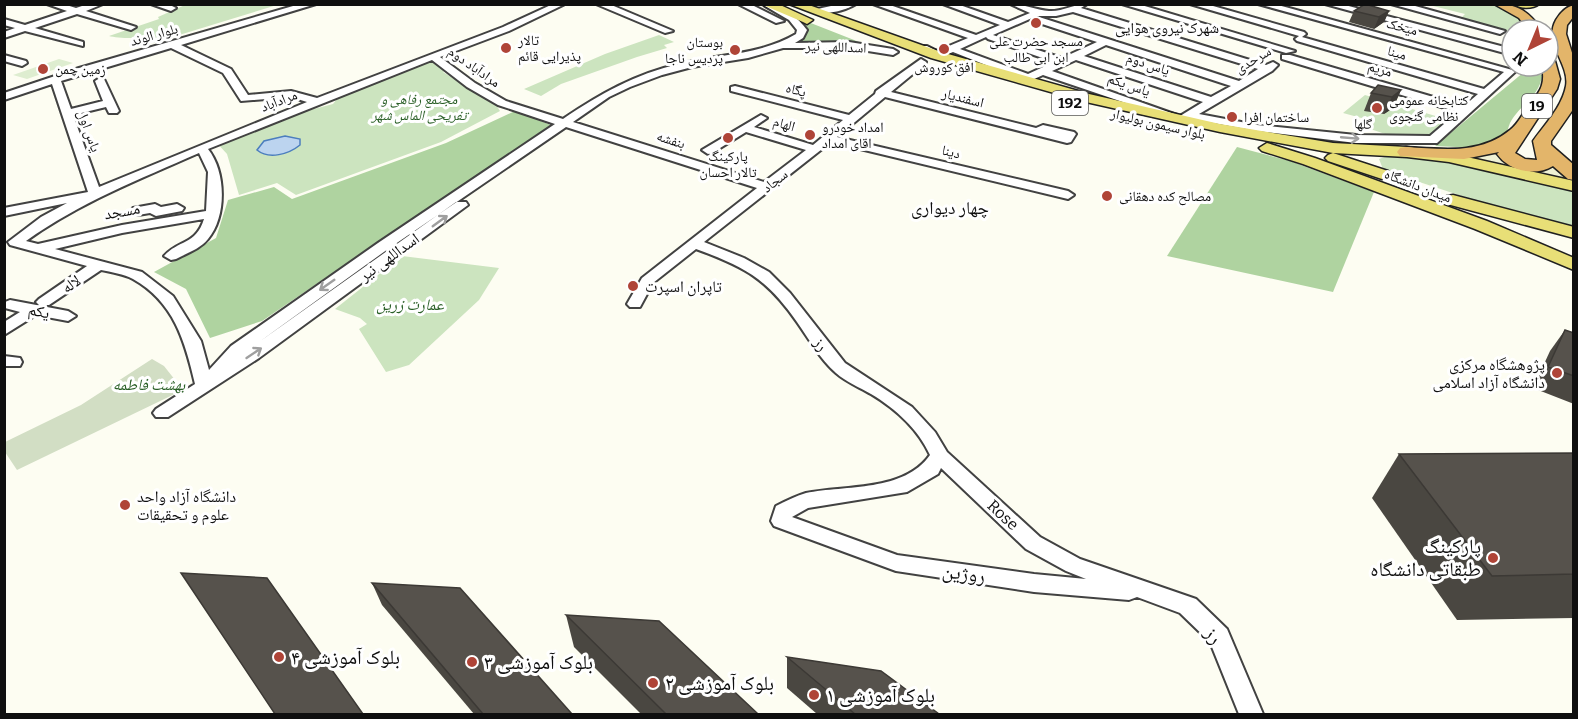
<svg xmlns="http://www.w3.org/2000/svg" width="1578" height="719" viewBox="0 0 1578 719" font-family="Bitter,'Noto Naskh Arabic',serif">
  <rect width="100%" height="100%" fill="#fdfdf2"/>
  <path fill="#eff1d4" d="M1502,150L1542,170L1548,169L1553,164L1573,178V183L1458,157L1484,155Z"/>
  <g fill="#cce4bf">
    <path d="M185,5H277L153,43L143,37C136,39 116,38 109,36L159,19L158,17Z"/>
    <path d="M1429,5H1494L1524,18L1525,30H1512V34L1460,19L1465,14Z"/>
    <path d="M659,35L674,42L664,45L667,48L637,57L561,84L541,96L524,89L605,54Z"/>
    <path d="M426,61H434L446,70L443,72L496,105L500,111L441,142L296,195L277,183L239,195L227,154L216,142L287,116L333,104L340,95Z"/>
    <path d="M1365,95L1449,120C1420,149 1405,140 1370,129L1365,119L1343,113Z"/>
    <path d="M1393,154L1454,163L1573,190V226L1483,203L1389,172L1383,169L1379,159Z"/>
    <path d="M402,256L499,268L479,300L409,365L386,372L359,329L367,324L360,318L335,309Z"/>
  </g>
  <g fill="#afd3a0">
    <path d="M798,18L877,49L793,45L805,37L807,32Z"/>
    <path d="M1524,72L1542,75C1540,97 1519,105 1510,123C1508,128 1507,133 1505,137L1478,148L1435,146Z"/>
    <path d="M515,111L551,125L262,321L210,338L186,289L154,272L216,238L228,200L274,187L292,199L446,143Z"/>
    <path d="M1237,147L1290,161L1374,192L1333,292L1167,256Z"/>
  </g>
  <path fill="#d2dec4" d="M152,359L164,366L183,390L17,470L5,452V442L81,405Z"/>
  <path fill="#deedd0" d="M59,59L73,63L27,79L13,75Z"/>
  <path fill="#bcd4ef" stroke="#4c7ebe" stroke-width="1.5" d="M285,136L300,139V145C289,154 269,160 257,150L264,141Z"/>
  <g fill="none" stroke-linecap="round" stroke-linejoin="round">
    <g stroke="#424242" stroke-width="4">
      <g id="minor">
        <path d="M47,4H63L76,8L88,4H103L86,11L136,27L131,30L77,14L35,28L83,42V46L25,31L4,38V32L15,28L4,25V19L25,25L67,11Z"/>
        <path d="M151,4H168L176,8L171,11Z"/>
        <path d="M300,4H316L181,45L231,69L248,95L291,91L317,98L503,27L553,4H565L509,31L440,57L475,83L506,101L563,119C600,94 635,74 679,64C719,54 760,55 796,34L797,30L789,20L765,6C780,1 798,18 807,30L803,38L795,43L849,42L893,49L898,52L893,55L849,48H783L748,58L692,67L662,75L630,87L609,97L573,122L764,182L806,150L746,132L712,153L708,154L702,150L761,115L767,118L754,127L813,145L843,120L731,91V87L735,86L849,115L875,94L876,91L921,59L926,62L925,64L891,92L1036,128L1043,125L1074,132L1076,134L1071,142L1067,143L885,97L837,137L1068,191L1074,195L1068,199L831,142L704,242L744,258L769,272L790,293L845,363L912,407L935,432L947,452L1040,537L1080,559L1196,599L1227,629L1263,714H1239L1210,642L1180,613L1137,597L1129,600L1034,592L896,571L774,526L771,521L776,506C786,501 796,496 806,493C846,485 904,492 930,455C918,429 896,409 871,394C859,387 846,382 836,373C820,359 809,339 797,322C766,278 745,267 696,249L653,283L640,307H630L627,304L642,278L757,188L566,127L388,249L259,342L456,202H466L468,205L259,358L168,417H156L153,413L156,409L195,384C185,341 174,302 133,279C124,274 111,272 101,270L49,305H39L36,302L39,299L87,266L10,245L8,242L41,217L67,203L4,216V208L88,192L52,84L4,100V93L79,68ZM171,48L223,73L241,101L291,97L307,102L99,187L73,115L106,107L109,113H117L119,111L104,79L100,78L95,81L103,101L71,109L61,81ZM432,60L467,87L498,105L555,124L378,243L231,346L209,370L201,341L173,296L142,272L55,249L122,233L204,219C196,245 178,240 164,256L171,260L176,259C187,253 200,249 208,239C227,216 226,172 208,149ZM199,153L208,172L206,211L122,225L38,244L26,241C79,203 140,179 199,153ZM941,468L1026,549L1066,571L1086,579L1034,574L897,555L792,517L808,508L907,492L938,474Z"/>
        <path d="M596,4H609L673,31L665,33Z"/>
        <path d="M738,4H750L784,21L776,23Z"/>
        <path d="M840,4H856C846,10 824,17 813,10Z"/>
        <path d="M873,4H887L976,35L1000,25L943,4H957L1008,22L1030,13L1010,4C1024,4 1035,10 1049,11C1062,12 1074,4 1087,4L1081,8L1266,65L1273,62L1278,65L1272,71L1199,114L1257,125L1356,135L1430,136L1458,112L1282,59V55H1290L1464,106L1478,94L1297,41L1295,39L1299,36L1190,4H1206L1304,32L1306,34L1302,37L1484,89L1504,72L1258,4H1274L1289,8L1516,71L1437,143H1356L1257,131L1191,119L1180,120V116L1203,102L1076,60L1052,71L1177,115L1171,118L1167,117L1043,75L1032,80H1024L953,52C938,58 934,58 921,50V46H927L937,51L968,38ZM1073,12L1258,69L1239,81L1036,16H1056ZM1032,18L1033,21L1097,42L1062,58L993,35ZM986,37L988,39L1054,62L1028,74L960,49ZM1106,45L1231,86L1211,97L1084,56Z"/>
        <path d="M1122,4H1138L1295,51L1286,53Z"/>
        <path d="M1325,4H1341L1512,49V55Z"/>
        <path d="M1391,4H1408L1505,31L1500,34Z"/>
        <path d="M4,55L26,61L27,63L22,66L4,61Z"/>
        <path d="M155,204L161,207L177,204L184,208L182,211L156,216L150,213L138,215L131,211L133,208Z"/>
        <path d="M10,300L68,311L76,316L68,321L36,315L4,335V322L20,312L5,308V302Z"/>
        <path d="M4,356L20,358L22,362L20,366H4Z"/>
      </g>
    </g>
    <g stroke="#202020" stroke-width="3">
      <g id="major">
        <path d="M761,4H778L813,20L807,24L803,22Z"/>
        <path d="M789,4H806L941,52L1089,94L1220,124L1333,143L1407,147L1449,153L1574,181V191L1449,162L1407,157L1333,153L1220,132L1086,102L931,58Z"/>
        <path d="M1514,4H1539C1533,9 1520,9 1514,4Z"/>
        <path d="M1267,143L1315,158L1487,221L1574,258V270L1475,229L1303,164L1262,151L1259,148Z"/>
        <path d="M1333,153L1388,171L1390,174L1382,179L1328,161L1325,158L1328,155Z"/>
        <path d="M1453,195L1574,227V238L1447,204L1445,200L1447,196Z"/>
      </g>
    </g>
    <g stroke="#202020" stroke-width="3">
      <g id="highway">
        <path d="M1494,4C1518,4 1528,11 1542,30H1528L1519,18Z"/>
        <path d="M1574,5V16L1567,25L1566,34L1574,59V108L1551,141V145L1574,165V180L1568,179L1553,166C1535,177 1509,171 1497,154L1499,152L1464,159L1400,156L1397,152L1400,148L1406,147C1442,149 1480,155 1510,130C1517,125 1522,115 1527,108C1539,92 1546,87 1542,66H1548V57L1555,61L1560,79L1557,89L1515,153L1525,159L1537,160L1533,141C1545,124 1562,107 1566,86C1570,64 1543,43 1556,20C1560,13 1566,7 1574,5Z"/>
      </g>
    </g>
    <use href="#minor" fill="#fff" fill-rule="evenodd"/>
    <use href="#major" fill="#e8df77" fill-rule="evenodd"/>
    <use href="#highway" fill="#e3b56a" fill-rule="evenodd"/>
  </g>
  <g fill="#4a4741">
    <path d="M1354,11H1389L1384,22L1374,29L1349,22Z"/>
    <path d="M1401,90L1393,108L1384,114L1364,111L1371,93Z"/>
    <path d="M1565,330L1574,333V404L1533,388L1550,351Z"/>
    <path d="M1574,453V618L1457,620L1372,498L1399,454Z"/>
    <path d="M372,583L572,714H474L382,605Z"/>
    <path d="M566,615L758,714H641L574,647Z"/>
    <path d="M787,657L939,714H817L787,688Z"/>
  </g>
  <g fill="#3c3935">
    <path d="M1389,11L1384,22L1374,29L1379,17Z"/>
    <path d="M1401,90L1393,108L1384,114L1392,97Z"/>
  </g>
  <g fill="#56524c" stroke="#3c3935" stroke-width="1.5">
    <path d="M1365,4L1389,11L1379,17L1354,11Z"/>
    <path d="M1378,85L1401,90L1392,97L1371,93Z"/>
    <path d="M1565,330L1574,333V376L1548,367Z"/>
    <path d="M1574,453V574L1492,576L1399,454Z"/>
    <path d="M181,573L267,578L363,714H275Z"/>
    <path d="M372,583L460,588L572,714H483Z"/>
    <path d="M566,615L659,621L758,714H666Z"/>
    <path d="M787,657L881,671L939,714H855Z"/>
  </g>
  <defs><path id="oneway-shaft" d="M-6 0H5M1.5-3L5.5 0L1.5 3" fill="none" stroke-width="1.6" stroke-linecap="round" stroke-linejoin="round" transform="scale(1.5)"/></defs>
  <g stroke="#9f9f9f">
    <use href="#oneway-shaft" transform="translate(1350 138) rotate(5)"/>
    <use href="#oneway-shaft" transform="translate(440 221) rotate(-36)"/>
    <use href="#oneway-shaft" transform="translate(327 285) rotate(145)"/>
    <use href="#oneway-shaft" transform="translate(254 353) rotate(-34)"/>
  </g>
  <g fill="#af4437" stroke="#fff" stroke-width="2">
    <circle cx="1036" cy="23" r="6"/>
    <circle cx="506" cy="48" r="6"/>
    <circle cx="944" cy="49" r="6"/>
    <circle cx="735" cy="50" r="6"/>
    <circle cx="43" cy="69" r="6"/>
    <circle cx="1377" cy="108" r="6"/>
    <circle cx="1232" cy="117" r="6"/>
    <circle cx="810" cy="135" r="6"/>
    <circle cx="728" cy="138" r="6"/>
    <circle cx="1107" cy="196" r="6"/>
    <circle cx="633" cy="286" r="6"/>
    <circle cx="1557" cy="373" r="6"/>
    <circle cx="125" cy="505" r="6"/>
    <circle cx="1493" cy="558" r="6"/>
    <circle cx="279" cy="657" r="6"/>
    <circle cx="472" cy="662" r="6"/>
    <circle cx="653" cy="683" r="6"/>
    <circle cx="814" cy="695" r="6"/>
  </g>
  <g text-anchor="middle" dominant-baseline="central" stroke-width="6" stroke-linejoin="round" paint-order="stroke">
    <g font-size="14" fill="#0f0f0f" stroke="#fff">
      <text transform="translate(1402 27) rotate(15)">میخک</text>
      <text transform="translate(154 35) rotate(-16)">بلوار الوند</text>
      <text transform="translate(836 47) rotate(2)">اسداللهی نیر</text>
      <text transform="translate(1397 53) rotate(16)">مینا</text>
      <text transform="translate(1253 60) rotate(-31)">سرحدی</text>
      <text transform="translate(1148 64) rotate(18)">یاس دوم</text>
      <text transform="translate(474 67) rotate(35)">مرادآباد دوم</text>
      <text transform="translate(1380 69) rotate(16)">مریم</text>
      <text transform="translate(1129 85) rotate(19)">یاس یکم</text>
      <text transform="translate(796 90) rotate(15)">پگاه</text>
      <text transform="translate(963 98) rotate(14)">اسفندیار</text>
      <text transform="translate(279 101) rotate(-21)">مرادآباد</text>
      <text transform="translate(784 124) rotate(16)">الهام</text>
      <text transform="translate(1158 124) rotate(13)">بلوار سیمون بولیوار</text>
      <text transform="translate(1363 124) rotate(3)">گلها</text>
      <text transform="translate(89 131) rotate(70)">یاس اول</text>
      <text transform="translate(671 140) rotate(18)">بنفشه</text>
      <text transform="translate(951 152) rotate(14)">دینا</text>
      <text transform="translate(775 181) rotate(-38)">سجاد</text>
      <text transform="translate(1418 186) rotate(21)">میدان دانشگاه</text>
    </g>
    <g font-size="14" fill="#0f0f0f" stroke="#fff" text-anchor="start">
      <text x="518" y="40">تالار<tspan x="518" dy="16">پذیرایی قائم</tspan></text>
      <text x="1036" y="41" text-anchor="middle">مسجد حضرت علی<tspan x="1036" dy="16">ابن ابی طالب</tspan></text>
      <text x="723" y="42" text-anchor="end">بوستان<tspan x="723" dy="16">پردیس ناجا</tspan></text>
      <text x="944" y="67" text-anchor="middle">افق کوروش</text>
      <text x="55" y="69">زمین چمن</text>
      <text x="1389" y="100">کتابخانه عمومی<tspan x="1389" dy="16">نظامی گنجوی</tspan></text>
      <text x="1244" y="117">ساختمان افرا</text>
      <text x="822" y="127">امداد خودرو<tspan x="822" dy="16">اقای امداد</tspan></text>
      <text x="728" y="156" text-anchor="middle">پارکینگ<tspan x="728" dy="16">تالار احسان</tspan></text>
      <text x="1119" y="196">مصالح کده دهقانی</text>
    </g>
    <g font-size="14" font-style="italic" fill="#295f26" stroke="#fff">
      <text x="419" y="99">مجتمع رفاهی و<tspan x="419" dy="16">تفریحی الماس شهر</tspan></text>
    </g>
    <g font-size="15" fill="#0f0f0f" stroke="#fff">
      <text x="1167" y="28">شهرک نیروی هوایی</text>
    </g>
    <g fill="#fff" stroke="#575757" stroke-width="1.5">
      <rect x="1052" y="91" width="36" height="24" rx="4.5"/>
      <rect x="1522" y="94" width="30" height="24" rx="4.5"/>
    </g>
    <g font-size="15" font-weight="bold" fill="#0f0f0f">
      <text x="1070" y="103">192</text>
      <text x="1537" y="106">19</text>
    </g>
    <g font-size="16" fill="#0f0f0f" stroke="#fff">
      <text transform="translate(122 211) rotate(-10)">مسجد</text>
      <text transform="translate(389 257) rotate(-36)">اسداللهی نیر</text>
      <text transform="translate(71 284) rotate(-34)">لاله</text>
      <text transform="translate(39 311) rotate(11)">یکم</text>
      <text transform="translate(821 344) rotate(53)">رز</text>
      <text transform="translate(1003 515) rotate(43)">Rose</text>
    </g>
    <g font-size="16" fill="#0f0f0f" stroke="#fff" text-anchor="start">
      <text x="645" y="286">تاپران اسپرت</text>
      <text x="1545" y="364" text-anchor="end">پژوهشگاه مرکزی<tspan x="1545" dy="18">دانشگاه آزاد اسلامی</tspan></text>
      <text x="137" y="496">دانشگاه آزاد واحد<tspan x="137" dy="18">علوم و تحقیقات</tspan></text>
    </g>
    <g font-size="16" font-style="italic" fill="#295f26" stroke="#fff">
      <text x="410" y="304">عمارت زرین</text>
      <text x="149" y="384">بهشت فاطمه</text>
    </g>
    <g font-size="18" fill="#0f0f0f" stroke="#fff">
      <text x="950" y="208">چهار دیواری</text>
    </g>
    <g font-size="20" fill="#0f0f0f" stroke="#fff" text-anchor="start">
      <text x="1481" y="546" text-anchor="end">پارکینگ<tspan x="1481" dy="23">طبقاتی دانشگاه</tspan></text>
      <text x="291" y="657">بلوک آموزشی ۴</text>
      <text x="484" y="662">بلوک آموزشی ۳</text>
      <text x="665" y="683">بلوک آموزشی ۲</text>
      <text x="826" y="695">بلوک آموزشی ۱</text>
    </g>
    <g font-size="20" fill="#0f0f0f" stroke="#fff">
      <text transform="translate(964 573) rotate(8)">روژین</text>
      <text transform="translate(1214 635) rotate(53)">رز</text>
    </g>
  </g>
  <rect width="1578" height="719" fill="none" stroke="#0f0f0f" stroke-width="12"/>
  <g transform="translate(1530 48) rotate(223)"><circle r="28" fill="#ffffff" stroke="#9f9f9f" stroke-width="1.5"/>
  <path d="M0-4.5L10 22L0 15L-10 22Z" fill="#af4437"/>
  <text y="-9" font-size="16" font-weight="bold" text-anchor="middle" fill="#0f0f0f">N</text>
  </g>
</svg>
